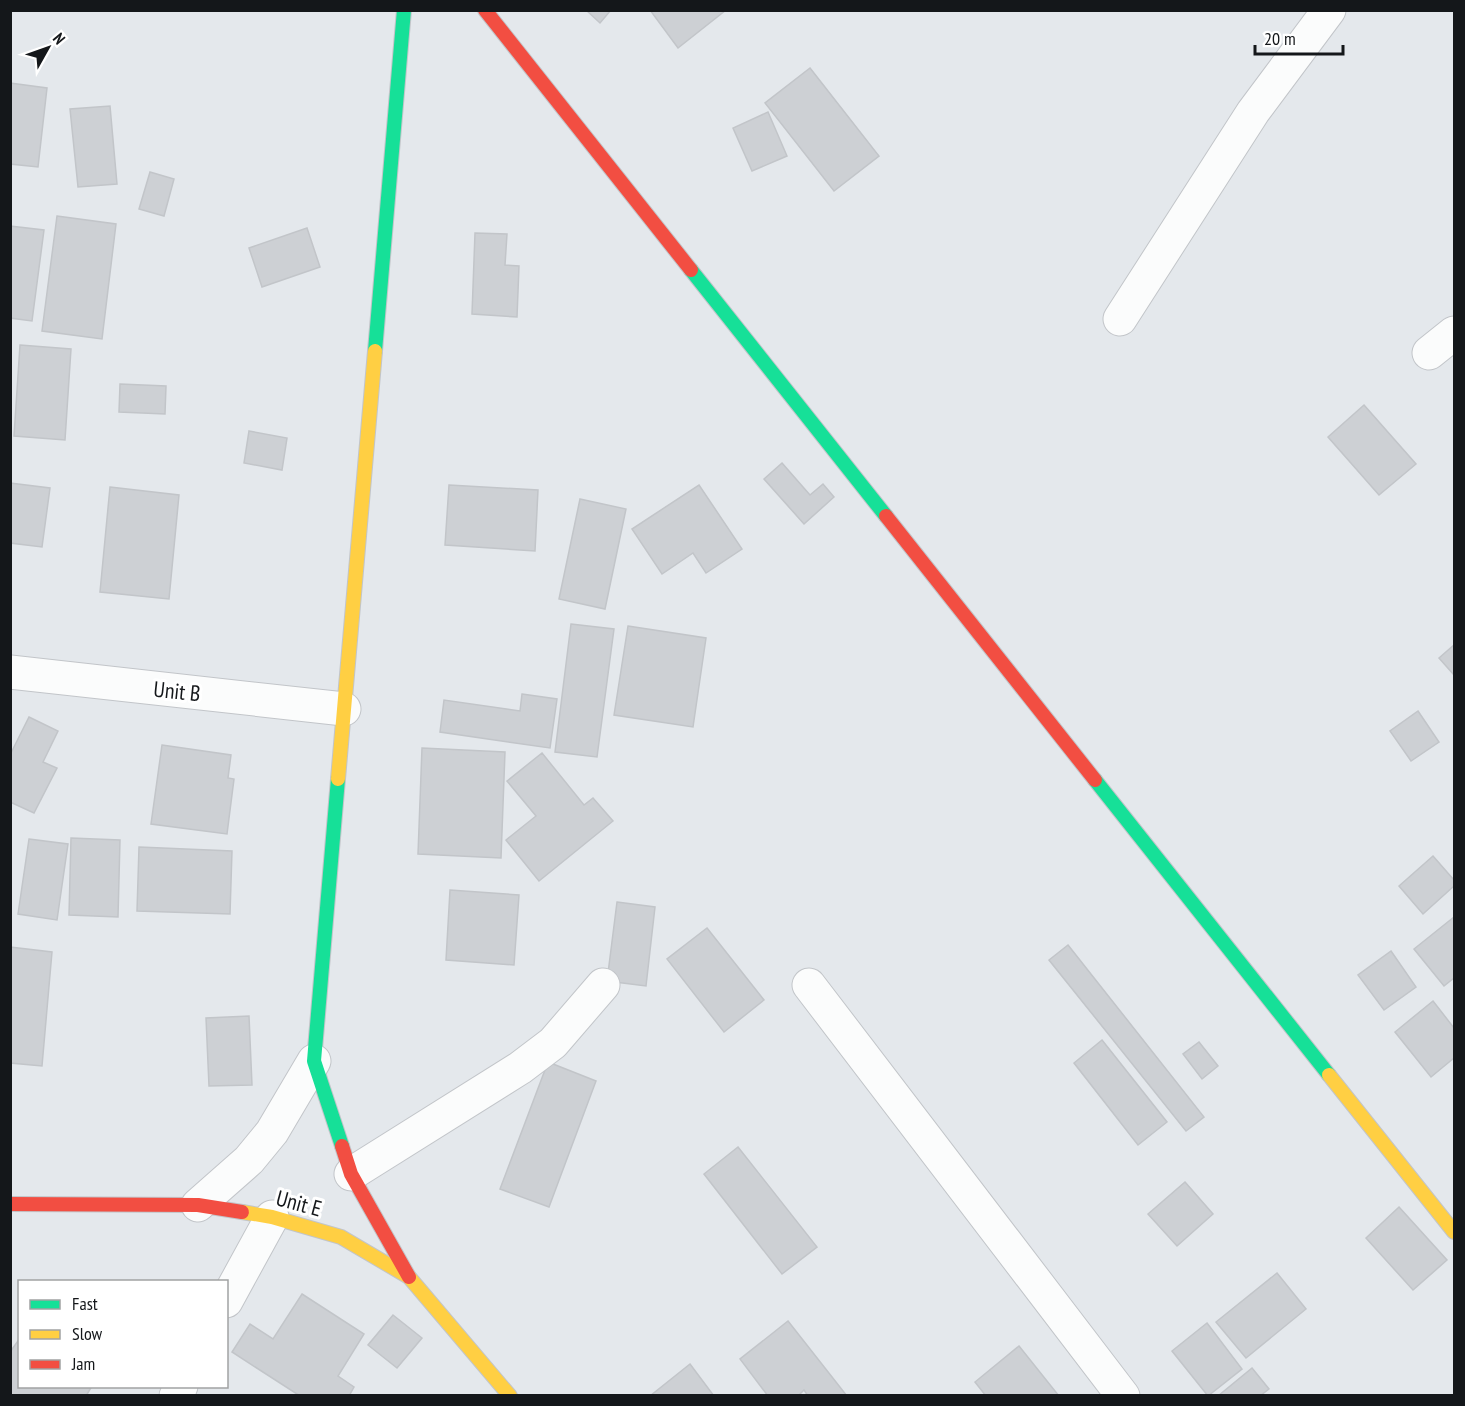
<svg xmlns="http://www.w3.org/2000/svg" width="1465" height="1406" viewBox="0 0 1465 1406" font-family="'PT Sans Narrow',sans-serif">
  <rect width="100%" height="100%" fill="#e4e8ec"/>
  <g fill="#cdd0d4" stroke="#c2c5c9" stroke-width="1.5">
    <path d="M586,10H611L600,23Z"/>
    <path d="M650,10H726L678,48Z"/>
    <path d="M810,68L879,156L834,191L765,103Z"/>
    <path d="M10,83L47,88L38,167L10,164Z"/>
    <path d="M110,106L117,184L78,187L70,109Z"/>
    <path d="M768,112L787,156L752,171L733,128Z"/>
    <path d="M150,172L174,179L164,216L139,209Z"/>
    <path d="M57,216L116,224L102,339L42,331Z"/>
    <path d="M10,226L44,230L32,321L10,318Z"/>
    <path d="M307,228L320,267L262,287L249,248Z"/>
    <path d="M475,233L507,234L505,265L519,266L517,317L472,314Z"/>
    <path d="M20,345L71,349L65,440L14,436Z"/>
    <path d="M120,384L166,386L165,414L119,412Z"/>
    <path d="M1364,405L1416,464L1379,495L1328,437Z"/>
    <path d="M249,431L287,438L282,470L244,463Z"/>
    <path d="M782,463L810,495L823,484L834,497L804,524L764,479Z"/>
    <path d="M10,483L50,488L42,547L10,543Z"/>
    <path d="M449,485L538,490L535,551L445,545Z"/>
    <path d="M699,485L742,549L706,573L693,553L662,574L632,529Z"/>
    <path d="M110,487L179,495L169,599L100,592Z"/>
    <path d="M580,499L626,509L605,609L559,599Z"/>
    <path d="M571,624L614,629L597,757L555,752Z"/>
    <path d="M628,626L706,638L693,727L614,715Z"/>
    <path d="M1454,645V675L1439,658Z"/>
    <path d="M522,694L557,699L550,748L440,732L444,700L520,711Z"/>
    <path d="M1418,711L1439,742L1411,761L1390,731Z"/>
    <path d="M29,717L58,731L43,762L57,768L34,813L10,802V755Z"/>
    <path d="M162,745L231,755L228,778L234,779L227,834L151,824Z"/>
    <path d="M422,748L505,752L501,858L418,854Z"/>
    <path d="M542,753L584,805L593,798L613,821L539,881L506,840L536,816L507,781Z"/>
    <path d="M71,838L120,840L118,917L69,915Z"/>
    <path d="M29,839L68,844L57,920L18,914Z"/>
    <path d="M139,847L232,851L230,914L137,911Z"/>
    <path d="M1433,856L1454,880V886L1423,914L1399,886Z"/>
    <path d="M450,890L519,895L514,965L446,960Z"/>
    <path d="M617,902L655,907L646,986L607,981Z"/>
    <path d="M1454,917V978L1444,986L1414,949Z"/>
    <path d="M707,928L764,1000L724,1032L667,959Z"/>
    <path d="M1068,945L1204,1117L1186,1131L1049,960Z"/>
    <path d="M10,947L52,952L42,1066L10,1063Z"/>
    <path d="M1391,951L1416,987L1384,1010L1358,975Z"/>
    <path d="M1433,1001L1454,1028V1058L1431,1077L1395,1032Z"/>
    <path d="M249,1016L252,1085L209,1086L206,1018Z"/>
    <path d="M1102,1040L1167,1122L1138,1145L1074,1063Z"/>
    <path d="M1199,1042L1218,1066L1202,1079L1183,1054Z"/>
    <path d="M548,1062L596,1081L549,1207L500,1189Z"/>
    <path d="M738,1147L817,1247L782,1274L704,1174Z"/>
    <path d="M1185,1182L1213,1214L1177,1246L1148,1214Z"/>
    <path d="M1399,1207L1447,1260L1413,1290L1366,1238Z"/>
    <path d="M1277,1273L1306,1309L1246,1358L1216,1322Z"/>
    <path d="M302,1294L364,1334L338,1376L354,1387L349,1396H300L232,1352L250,1324L273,1339Z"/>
    <path d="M393,1315L422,1338L397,1368L368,1345Z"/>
    <path d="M788,1321L847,1396H808L804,1390L798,1396H768L740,1359Z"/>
    <path d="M1207,1323L1242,1369L1208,1396L1172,1351Z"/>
    <path d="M20,1338V1386H92L86,1396H10V1352Z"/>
    <path d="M1019,1346L1059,1396H986L975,1382Z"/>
    <path d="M690,1364L714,1396H650Z"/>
    <path d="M1252,1368L1269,1389L1260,1396H1218Z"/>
  </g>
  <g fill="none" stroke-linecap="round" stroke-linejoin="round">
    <g stroke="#c2c5c9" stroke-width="35">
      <g id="street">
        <path d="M1120,319L1253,112L1329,10"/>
        <path d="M1429,353L1454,333"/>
        <path d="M10,672L344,709"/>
        <path d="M809,985L1123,1396"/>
        <path d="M351,1174L520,1068L553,1043L603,985"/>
        <path d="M198,1205L249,1160L272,1132L314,1061"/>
        <path d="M226,1301L272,1217"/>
        <path d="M176,1396L181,1386"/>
      </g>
    </g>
    <g stroke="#c2c5c9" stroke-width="16">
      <g id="fast">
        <path d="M691,270L886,516"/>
        <path d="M375,351L404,10"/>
        <path d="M338,779L314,1061L342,1146"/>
        <path d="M1095,780L1329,1075"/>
      </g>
    </g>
    <g stroke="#c2c5c9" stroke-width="16">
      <g id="slow">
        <path d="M338,779L375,351"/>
        <path d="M1329,1075L1454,1232"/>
        <path d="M242,1212L272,1217L341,1237L409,1277L510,1396"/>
      </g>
    </g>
    <g stroke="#c2c5c9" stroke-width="16">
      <g id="jam">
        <path d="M485,10L691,270"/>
        <path d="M886,516L1095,780"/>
        <path d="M342,1146L351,1174L409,1277"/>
        <path d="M10,1204L198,1205L242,1212"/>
      </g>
    </g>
    <use href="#street" stroke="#fbfcfc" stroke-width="33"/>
    <use href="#fast" stroke="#16e098" stroke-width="14"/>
    <use href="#slow" stroke="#ffcf43" stroke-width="14"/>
    <use href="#jam" stroke="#f24e42" stroke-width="14"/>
  </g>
  <g text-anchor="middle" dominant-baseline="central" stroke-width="6" stroke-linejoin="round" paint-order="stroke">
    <g font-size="22" fill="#14171a" stroke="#fff">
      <text transform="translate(177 691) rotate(6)">Unit B</text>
      <text transform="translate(299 1203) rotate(15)">Unit E</text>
    </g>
  </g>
  <rect width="1465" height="1406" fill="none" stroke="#14171a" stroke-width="24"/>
  <rect x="18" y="1280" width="210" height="108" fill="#ffffff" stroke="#a1a2a3" stroke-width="1.5"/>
  <rect x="30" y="1300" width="30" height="9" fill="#16e098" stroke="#a1a2a3" stroke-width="1.5"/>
  <text x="72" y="1310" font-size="18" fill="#14171a">Fast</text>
  <rect x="30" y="1330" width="30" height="9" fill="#ffcf43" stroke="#a1a2a3" stroke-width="1.5"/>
  <text x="72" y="1340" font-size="18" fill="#14171a">Slow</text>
  <rect x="30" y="1360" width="30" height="9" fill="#f24e42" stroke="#a1a2a3" stroke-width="1.5"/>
  <text x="72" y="1370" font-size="18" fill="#14171a">Jam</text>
  <g transform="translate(48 48) rotate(50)" stroke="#ffffff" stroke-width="4.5" paint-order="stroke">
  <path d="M0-4.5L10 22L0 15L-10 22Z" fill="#14171a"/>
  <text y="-9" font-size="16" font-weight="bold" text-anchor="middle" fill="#14171a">N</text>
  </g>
  <path d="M1255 45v9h88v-9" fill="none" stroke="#14171a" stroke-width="3"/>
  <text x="1264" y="45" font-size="18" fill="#14171a" stroke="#ffffff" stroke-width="4.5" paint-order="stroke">20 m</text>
</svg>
